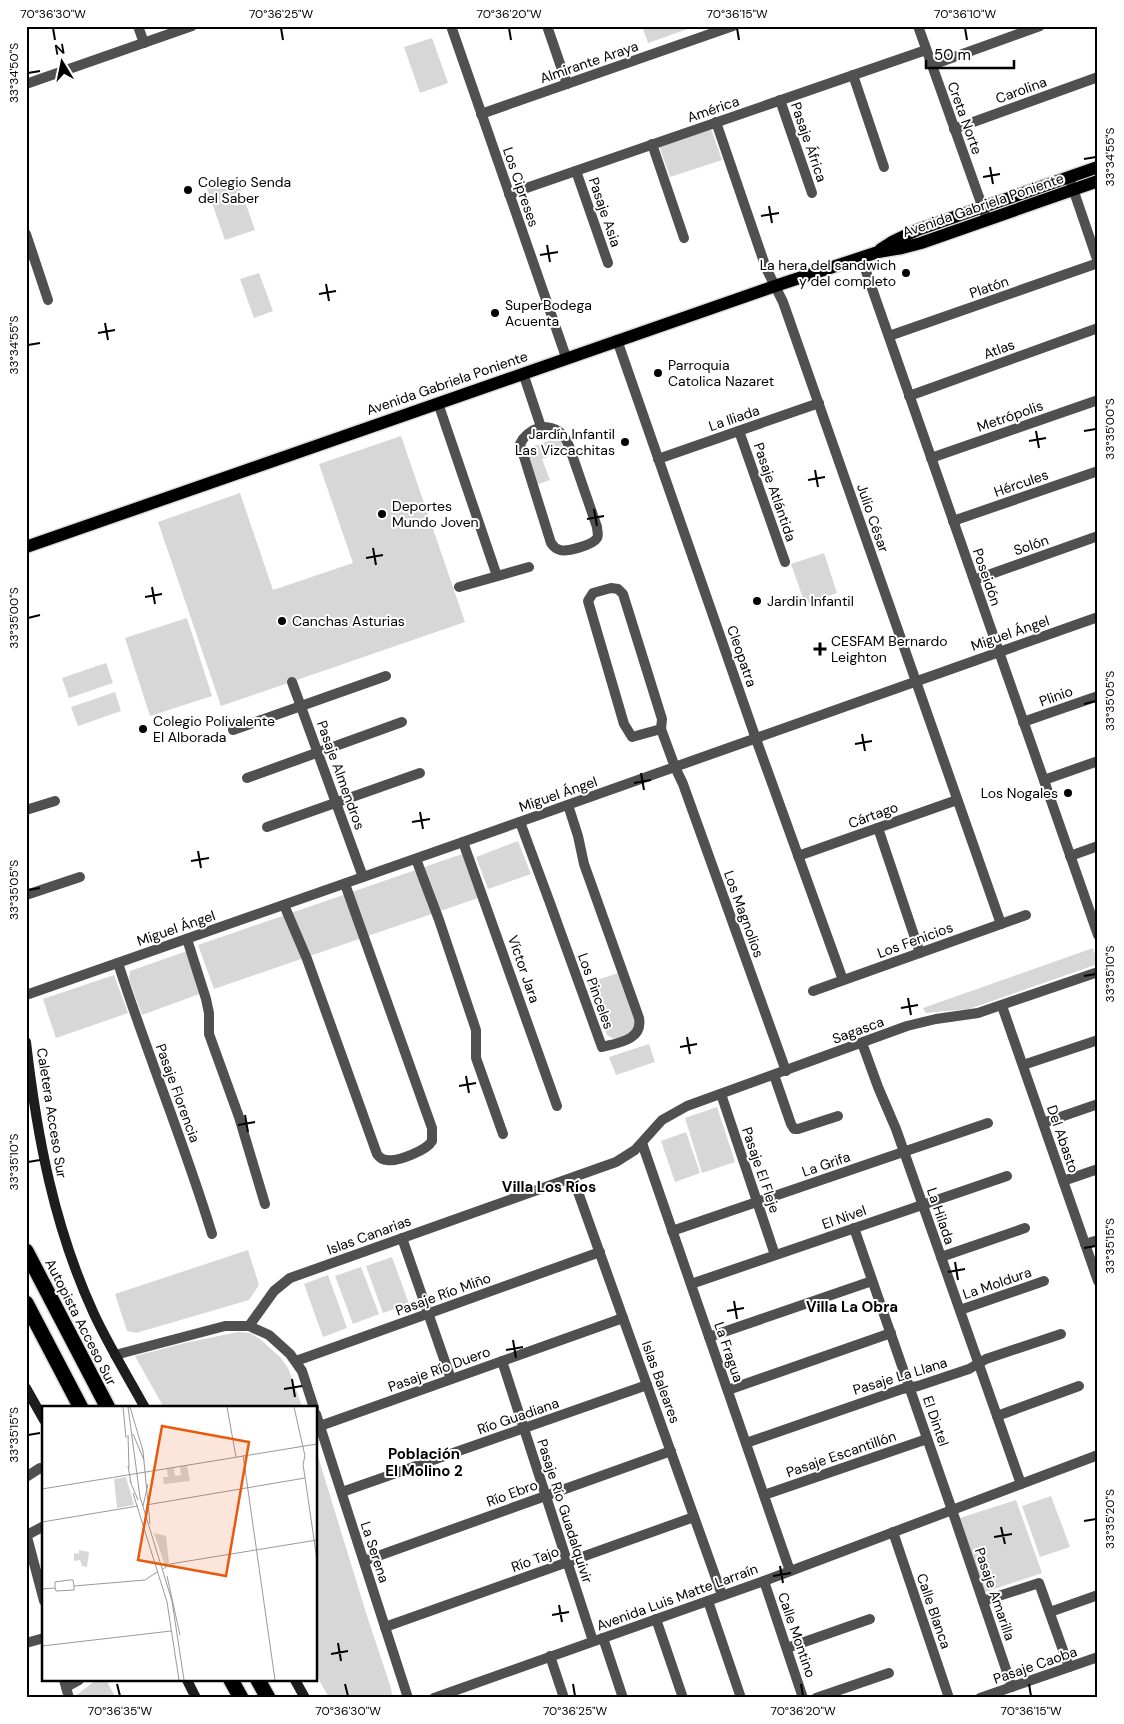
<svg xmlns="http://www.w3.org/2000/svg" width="1124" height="1724" viewBox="0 0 1124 1724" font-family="'DM Sans',sans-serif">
  <rect width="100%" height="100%" fill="#fff"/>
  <g fill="#d7d7d7">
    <path d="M642,26H696L648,43Z"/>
    <path d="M432,38L448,83L420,93L404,47Z"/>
    <path d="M711,129L722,160L670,177L659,146Z"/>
    <path d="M237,179L255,230L225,240L207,189Z"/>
    <path d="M259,273L273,311L254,318L240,279Z"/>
    <path d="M401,436L465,622L221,706L158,522L240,493L273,590L353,563L319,464Z"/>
    <path d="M559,437L564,451L542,459L550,480L536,485L523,450Z"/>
    <path d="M824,553L837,593L805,604L791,564Z"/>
    <path d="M187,618L212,696L150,716L125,638Z"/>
    <path d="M106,663L113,683L69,698L62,678Z"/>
    <path d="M115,692L121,711L78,726L71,707Z"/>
    <path d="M518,841L531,874L488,889L476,857Z"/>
    <path d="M462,854L478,898L214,989L198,945Z"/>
    <path d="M1093,948L1098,964L969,1009L926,1013L923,1008Z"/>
    <path d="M187,951L202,993L142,1015L129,979L130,971Z"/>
    <path d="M618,973L637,1026L632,1033L614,1039L607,1035L588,983Z"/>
    <path d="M114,975L128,1013L56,1038L43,999Z"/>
    <path d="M649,1044L655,1062L616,1075L609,1057Z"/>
    <path d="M717,1107L735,1162L702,1173L685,1118Z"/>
    <path d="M686,1132L700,1173L675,1182L661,1141Z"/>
    <path d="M248,1250L259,1285L249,1300L136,1333L127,1331L115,1294Z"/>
    <path d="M392,1257L409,1304L383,1313L366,1266Z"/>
    <path d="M361,1267L379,1314L353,1324L335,1276Z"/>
    <path d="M328,1275L347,1328L323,1337L304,1284Z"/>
    <path d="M238,1332L250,1333L260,1339L281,1358L288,1368L303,1408H164L135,1356L185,1343Z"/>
    <path d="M316,1450L367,1616L391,1688L392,1695L390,1698H329L316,1674Z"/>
    <path d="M1051,1496L1070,1547L1040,1557L1022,1506Z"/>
    <path d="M1016,1500L1042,1573L982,1593L957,1519Z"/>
    <path d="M96,1680H106L116,1698H76L75,1696Z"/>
  </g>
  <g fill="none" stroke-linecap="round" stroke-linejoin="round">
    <g stroke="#dbdbdb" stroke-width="15">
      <g id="primary">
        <path d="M881,249L892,242L917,230L1098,167"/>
        <path d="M26,547L775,286L878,252L902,248L921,243L1098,181"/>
      </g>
    </g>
    <g stroke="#dbdbdb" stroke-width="18">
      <g id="motorway">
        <path d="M26,1251L108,1408"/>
        <path d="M26,1303L81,1408"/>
        <path d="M231,1680L241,1698"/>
        <path d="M258,1680L268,1698"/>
      </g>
    </g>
    <g stroke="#505050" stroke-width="10">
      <path d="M138,26L144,43"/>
      <path d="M451,26L566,357"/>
      <path d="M547,26L567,84"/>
      <path d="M932,65L1040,26"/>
      <path d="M853,75L884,167"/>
      <path d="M26,84L192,26"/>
      <path d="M780,100L812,193"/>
      <path d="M481,114L733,26"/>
      <path d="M716,122L766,268L783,302L1001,924"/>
      <path d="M954,129L1098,77"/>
      <path d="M652,144L684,238"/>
      <path d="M576,171L608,263"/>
      <path d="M509,194L926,50"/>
      <path d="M26,234L48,300"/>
      <path d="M861,257L1098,935"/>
      <path d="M889,336L1098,263"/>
      <path d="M617,340L756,739L843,980"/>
      <path d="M523,373L541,427"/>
      <path d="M909,396L1098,328"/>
      <path d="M438,403L497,576"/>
      <path d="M541,427C557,427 563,432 569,446L597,527C597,531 599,535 597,538C593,545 567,552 560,550C556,549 553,546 551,543L520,444C524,435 532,430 541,427Z"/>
      <path d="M739,431L785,562"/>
      <path d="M931,458L1098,400"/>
      <path d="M658,459L819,403"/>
      <path d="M953,521L1098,471"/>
      <path d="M974,580L1098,536"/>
      <path d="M459,587L529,567"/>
      <path d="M611,588L618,589L623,594L662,719L661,729L632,737L624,724L588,601L593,593Z"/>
      <path d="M292,682L363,877"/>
      <path d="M1023,722L1098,696"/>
      <path d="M661,729L675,767L683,784L786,1071"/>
      <path d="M233,730L386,676"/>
      <path d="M247,778L402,722"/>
      <path d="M1044,780L1098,761"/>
      <path d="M26,810L55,801"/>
      <path d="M520,822L550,903L602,1047C618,1043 643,1040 639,1018L584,864L578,836L568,805"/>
      <path d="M267,827L420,773"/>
      <path d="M878,828L920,953"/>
      <path d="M463,842L557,1106"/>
      <path d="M798,856L957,800"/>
      <path d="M1070,856L1098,846"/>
      <path d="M416,859L439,920L476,1030V1058L503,1134"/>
      <path d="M26,895L80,877"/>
      <path d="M284,905L307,959L377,1154C379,1157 382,1160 387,1160C398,1162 427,1150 432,1141V1128L345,884"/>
      <path d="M187,939L206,999L209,1013V1034L239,1117L265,1204"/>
      <path d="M118,963C147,1054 184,1142 212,1234"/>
      <path d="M813,991L1026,915"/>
      <path d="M1002,1006L1098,1281"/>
      <path d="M862,1043L878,1087L896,1129L1021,1484"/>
      <path d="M1023,1065L1098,1040"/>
      <path d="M774,1075L791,1124L794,1129H798L838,1116"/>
      <path d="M721,1094L775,1255"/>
      <path d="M1043,1123L1098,1104"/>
      <path d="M642,1143L790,1571"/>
      <path d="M573,1178L722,1595"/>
      <path d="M1063,1181L1098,1169"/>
      <path d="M854,1228L952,1510L1012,1687"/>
      <path d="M672,1231L988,1123"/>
      <path d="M402,1238L451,1379"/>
      <path d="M1085,1244L1098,1240"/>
      <path d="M941,1257L1025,1228"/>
      <path d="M691,1284L1007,1176"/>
      <path d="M960,1310L1044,1281"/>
      <path d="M249,1326L274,1291L290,1278L616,1162L635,1150L662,1120L687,1106L907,1026L936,1019L978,1013L1098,972"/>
      <path d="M709,1337L872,1281"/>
      <path d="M115,1355L225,1326H249L269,1335L290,1354L302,1371L314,1408"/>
      <path d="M296,1361L600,1252"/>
      <path d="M502,1361L593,1641"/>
      <path d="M728,1390L891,1333"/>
      <path d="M316,1414L408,1698"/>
      <path d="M997,1416L1079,1386"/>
      <path d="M320,1426L623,1318"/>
      <path d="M746,1443L902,1389L918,1386L969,1369L986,1359L1061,1334"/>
      <path d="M26,1477L40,1468"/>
      <path d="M342,1492L647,1385"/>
      <path d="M764,1495L927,1439"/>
      <path d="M893,1532L949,1698"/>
      <path d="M26,1533L44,1601"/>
      <path d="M27,1535L44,1526"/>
      <path d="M364,1561L671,1451"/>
      <path d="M764,1581L803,1698"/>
      <path d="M708,1601L741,1698"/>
      <path d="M983,1601L1039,1583L1069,1667"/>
      <path d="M1050,1612L1098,1595"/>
      <path d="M656,1619L683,1698"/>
      <path d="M385,1627L694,1517"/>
      <path d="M603,1638L623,1698"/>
      <path d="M26,1643L44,1638"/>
      <path d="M787,1648L870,1619"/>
      <path d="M550,1656L564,1698"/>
      <path d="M64,1680L69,1698"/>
      <path d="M66,1687L79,1680"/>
      <path d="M816,1698L889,1673"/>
      <path d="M980,1698L1098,1657"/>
    </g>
    <g stroke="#505050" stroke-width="10">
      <path d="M918,26L985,214"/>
      <path d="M1071,183L1098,262"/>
      <path d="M26,995L463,842L1098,617"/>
      <path d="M434,1698L764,1581L1098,1455"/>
    </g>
    <g stroke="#1d1d1d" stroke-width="10">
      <path d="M26,1042C37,1137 54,1227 94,1314C109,1346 128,1377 145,1408"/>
      <path d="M26,1388L44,1420"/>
      <path d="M187,1680L196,1698"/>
      <path d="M295,1680L305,1698"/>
    </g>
    <use href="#primary" stroke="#000" stroke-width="12"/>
    <use href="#motorway" stroke="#000" stroke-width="15"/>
  </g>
  <path fill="none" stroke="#000" stroke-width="2" d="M53,28L55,40M281,28L283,40M509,28L511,40M737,28L739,40M965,28L967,40M28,73L40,71M1084,159L1096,157M990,167L993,184M983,177L1000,174M769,206L772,223M761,216L779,213M547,245L550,262M540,255L558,252M326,284L329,301M319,294L336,291M105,323L108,340M98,333L115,330M28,345L40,343M1036,431L1039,448M1084,431L1096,429M1029,441L1046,438M815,470L818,487M808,480L825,477M594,509L597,526M587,519L604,516M373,548L376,565M366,558L383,555M152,587L155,604M145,597L162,594M28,618L40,615M1084,704L1096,701M862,734L865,751M855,744L872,741M641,773L644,790M634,783L651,780M420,812L423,829M412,822L430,819M198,851L201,868M191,861L209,858M28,890L40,888M1084,976L1096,974M908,998L911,1015M901,1008L918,1005M687,1037L690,1054M680,1047L697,1044M466,1076L469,1093M459,1086L476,1083M245,1115L248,1132M238,1125L255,1122M28,1162L40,1160M1084,1248L1096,1246M955,1262L958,1280M948,1272L965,1269M734,1301L737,1319M727,1311L744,1308M513,1340L516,1358M506,1350L523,1347M292,1379L295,1397M284,1389L302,1386M28,1435L40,1433M1084,1521L1096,1519M1001,1527L1005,1544M994,1537L1012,1534M780,1566L783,1583M773,1576L791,1573M559,1605L562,1622M552,1615L569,1612M338,1643L341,1661M331,1654L348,1651M117,1684L120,1696M345,1684L348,1696M573,1684L575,1696M801,1684L803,1696M1029,1684L1031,1696"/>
  <g fill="#000" stroke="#fff" stroke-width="2">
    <circle cx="188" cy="190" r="5"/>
    <circle cx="906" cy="273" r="5"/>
    <circle cx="495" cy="313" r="5"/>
    <circle cx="658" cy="373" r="5"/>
    <circle cx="625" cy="442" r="5"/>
    <circle cx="382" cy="514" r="5"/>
    <circle cx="757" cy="601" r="5"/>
    <circle cx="282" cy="621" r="5"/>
    <path d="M817.5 641.5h5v5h5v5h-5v5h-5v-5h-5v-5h5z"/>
    <circle cx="143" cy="729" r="5"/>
    <circle cx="1068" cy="793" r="5"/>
  </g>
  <g text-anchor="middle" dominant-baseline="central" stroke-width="4" stroke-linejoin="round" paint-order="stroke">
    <g font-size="14" fill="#000" stroke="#fff">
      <text transform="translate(589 62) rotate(-19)">Almirante Araya</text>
      <text transform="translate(1021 90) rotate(-20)">Carolina</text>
      <text transform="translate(713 109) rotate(-19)">América</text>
      <text transform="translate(965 118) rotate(70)">Creta Norte</text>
      <text transform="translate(809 142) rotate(71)">Pasaje África</text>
      <text transform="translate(521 187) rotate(71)">Los Cipreses</text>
      <text transform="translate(983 205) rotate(-19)">Avenida Gabriela Poniente</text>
      <text transform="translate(605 212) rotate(71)">Pasaje Asia</text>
      <text transform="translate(989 287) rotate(-19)">Platón</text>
      <text transform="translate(999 349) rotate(-20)">Atlas</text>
      <text transform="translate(447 383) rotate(-19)">Avenida Gabriela Poniente</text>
      <text transform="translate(1010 416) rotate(-19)">Metrópolis</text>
      <text transform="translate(734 418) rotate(-19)">La Iliada</text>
      <text transform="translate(1021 483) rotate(-19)">Hércules</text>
      <text transform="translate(775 492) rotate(71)">Pasaje Atlántida</text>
      <text transform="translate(873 518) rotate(71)">Julio César</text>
      <text transform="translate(1031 545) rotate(-19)">Solón</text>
      <text transform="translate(987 577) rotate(71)">Poseidón</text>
      <text transform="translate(1010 633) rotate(-19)">Miguel Ángel</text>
      <text transform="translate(742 656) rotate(71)">Cleopatra</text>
      <text transform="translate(1056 696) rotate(-20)">Plinio</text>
      <text transform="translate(341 775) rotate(70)">Pasaje Almendros</text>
      <text transform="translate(558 794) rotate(-19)">Miguel Ángel</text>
      <text transform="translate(873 815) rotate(-20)">Cártago</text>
      <text transform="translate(744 914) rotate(70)">Los Magnolios</text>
      <text transform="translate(176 928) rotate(-19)">Miguel Ángel</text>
      <text transform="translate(915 940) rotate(-20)">Los Fenicios</text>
      <text transform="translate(524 969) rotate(71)">Víctor Jara</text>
      <text transform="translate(596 991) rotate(70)">Los Pinceles</text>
      <text transform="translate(858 1030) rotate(-20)">Sagasca</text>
      <text transform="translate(178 1093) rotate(70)">Pasaje Florencia</text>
      <text transform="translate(52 1113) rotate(81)">Caletera Acceso Sur</text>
      <text transform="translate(1063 1139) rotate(71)">Del Abasto</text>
      <text transform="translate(826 1164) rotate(-19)">La Grifa</text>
      <text transform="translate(761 1170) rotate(71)">Pasaje El Fleje</text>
      <text transform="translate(941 1216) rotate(71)">La Hilada</text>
      <text transform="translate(844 1217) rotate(-19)">El Nivel</text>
      <text transform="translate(369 1235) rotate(-20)">Islas Canarias</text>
      <text transform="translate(997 1283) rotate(-19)">La Moldura</text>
      <text transform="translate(443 1294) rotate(-20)">Pasaje Río Miño</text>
      <text transform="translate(81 1322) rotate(63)">Autopista Acceso Sur</text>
      <text transform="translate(729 1352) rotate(71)">La Fragua</text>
      <text transform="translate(439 1369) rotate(-20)">Pasaje Río Duero</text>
      <text transform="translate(900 1376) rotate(-17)">Pasaje La Llana</text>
      <text transform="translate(661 1382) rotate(70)">Islas Baleares</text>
      <text transform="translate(518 1416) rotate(-19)">Río Guadiana</text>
      <text transform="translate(936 1421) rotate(71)">El Dintel</text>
      <text transform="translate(841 1454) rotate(-19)">Pasaje Escantillón</text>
      <text transform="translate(512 1493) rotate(-20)">Río Ebro</text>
      <text transform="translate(565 1511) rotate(72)">Pasaje Río Guadalquivir</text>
      <text transform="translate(375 1552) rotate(72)">La Serena</text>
      <text transform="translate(535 1559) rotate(-20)">Río Tajo</text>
      <text transform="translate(995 1594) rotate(71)">Pasaje Amarilla</text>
      <text transform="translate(677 1597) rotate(-20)">Avenida Luis Matte Larraín</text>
      <text transform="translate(934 1611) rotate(71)">Calle Blanca</text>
      <text transform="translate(797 1635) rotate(71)">Calle Montino</text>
      <text transform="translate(1035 1665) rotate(-19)">Pasaje Caoba</text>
    </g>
    <g font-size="14" fill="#000" stroke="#fff" text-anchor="start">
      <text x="198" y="182">Colegio Senda<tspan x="198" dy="16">del Saber</tspan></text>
      <text x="896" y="265" text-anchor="end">La hera del sandwich<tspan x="896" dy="16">y del completo</tspan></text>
      <text x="505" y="305">SuperBodega<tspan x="505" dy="16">Acuenta</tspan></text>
      <text x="668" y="365">Parroquia<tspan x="668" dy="16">Catolica Nazaret</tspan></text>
      <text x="615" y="434" text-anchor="end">Jardín Infantil<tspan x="615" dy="16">Las Vizcachitas</tspan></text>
      <text x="392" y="506">Deportes<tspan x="392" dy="16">Mundo Joven</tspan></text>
      <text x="767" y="601">Jardin Infantil</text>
      <text x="292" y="621">Canchas Asturias</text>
      <text x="831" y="641">CESFAM Bernardo<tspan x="831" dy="16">Leighton</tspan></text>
      <text x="153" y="721">Colegio Polivalente<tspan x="153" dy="16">El Alborada</tspan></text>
      <text x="1058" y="793" text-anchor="end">Los Nogales</text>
    </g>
    <g font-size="15" font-weight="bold" fill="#000" stroke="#fff">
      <text x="549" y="1187">Villa Los Ríos</text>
      <text x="852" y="1307">Villa La Obra</text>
      <text x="424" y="1454">Población<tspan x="424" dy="17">El Molino 2</tspan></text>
    </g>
  </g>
  <g transform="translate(42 1406)">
    <rect width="275" height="275" fill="#fff"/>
    <path d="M145,60L148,75L122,78L121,71H126L125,63L132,62L133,70L139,69L138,61ZM84,71L92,99L75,102L72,73ZM112,127L124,130L127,157L123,160ZM37,144L47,146L45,161L40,160L38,154L32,155V147L37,148Z" fill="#d7d7d7"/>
    <path fill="none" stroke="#999" stroke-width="1" d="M81,1L84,32M86,1L98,91L130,195L142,274M88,1L101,45L108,118M185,1L194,51M252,1L263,50L261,58L275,154M91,28L102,54M86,29L87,62M201,49L233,274M86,60L89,77M88,75L96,94M0,83L275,38M91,87L125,196L137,274M104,99L263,72M101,100L106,78M0,116L96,100M121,163L128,158L275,134M125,170L138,229M13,182V176L27,174H31L32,180M0,183L13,182L14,185L32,184V180L103,174L115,166M0,240L129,225"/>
    <path fill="#e8590c" fill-opacity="0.15" stroke="#e8590c" stroke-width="2.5" d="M120,20L207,36L184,170L96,154Z"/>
    <rect width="275" height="275" fill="none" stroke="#000" stroke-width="2.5"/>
  </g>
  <rect width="1124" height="1724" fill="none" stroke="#ffffff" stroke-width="55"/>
  <g transform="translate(62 62) rotate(350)" stroke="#ffffff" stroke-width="4" paint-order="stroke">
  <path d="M0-4L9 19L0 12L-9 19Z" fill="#000000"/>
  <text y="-8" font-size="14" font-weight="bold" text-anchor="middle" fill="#000000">N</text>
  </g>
  <path d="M926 60v8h88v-8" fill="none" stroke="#000000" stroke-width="2.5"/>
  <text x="934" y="60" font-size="15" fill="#000000" stroke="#ffffff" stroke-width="4" paint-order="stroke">50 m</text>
  <rect x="28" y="28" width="1068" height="1668" fill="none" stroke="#000" stroke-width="2"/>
  <g font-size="12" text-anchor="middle" fill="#000">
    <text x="53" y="18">70°36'30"W</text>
    <text x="281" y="18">70°36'25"W</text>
    <text x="509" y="18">70°36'20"W</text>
    <text x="737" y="18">70°36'15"W</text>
    <text x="965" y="18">70°36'10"W</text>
    <text transform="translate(14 73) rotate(-90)" y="4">33°34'50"S</text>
    <text transform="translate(1110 157) rotate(-90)" y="4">33°34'55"S</text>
    <text transform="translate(14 345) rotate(-90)" y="4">33°34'55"S</text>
    <text transform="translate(1110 429) rotate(-90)" y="4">33°35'00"S</text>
    <text transform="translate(14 618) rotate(-90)" y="4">33°35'00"S</text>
    <text transform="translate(1110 701) rotate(-90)" y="4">33°35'05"S</text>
    <text transform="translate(14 890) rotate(-90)" y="4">33°35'05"S</text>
    <text transform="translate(1110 974) rotate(-90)" y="4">33°35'10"S</text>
    <text transform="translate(14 1162) rotate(-90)" y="4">33°35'10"S</text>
    <text transform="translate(1110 1246) rotate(-90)" y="4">33°35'15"S</text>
    <text transform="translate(14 1435) rotate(-90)" y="4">33°35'15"S</text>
    <text transform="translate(1110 1519) rotate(-90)" y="4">33°35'20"S</text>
    <text x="120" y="1715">70°36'35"W</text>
    <text x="348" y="1715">70°36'30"W</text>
    <text x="575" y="1715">70°36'25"W</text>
    <text x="803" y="1715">70°36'20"W</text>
    <text x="1031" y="1715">70°36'15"W</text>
  </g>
</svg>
